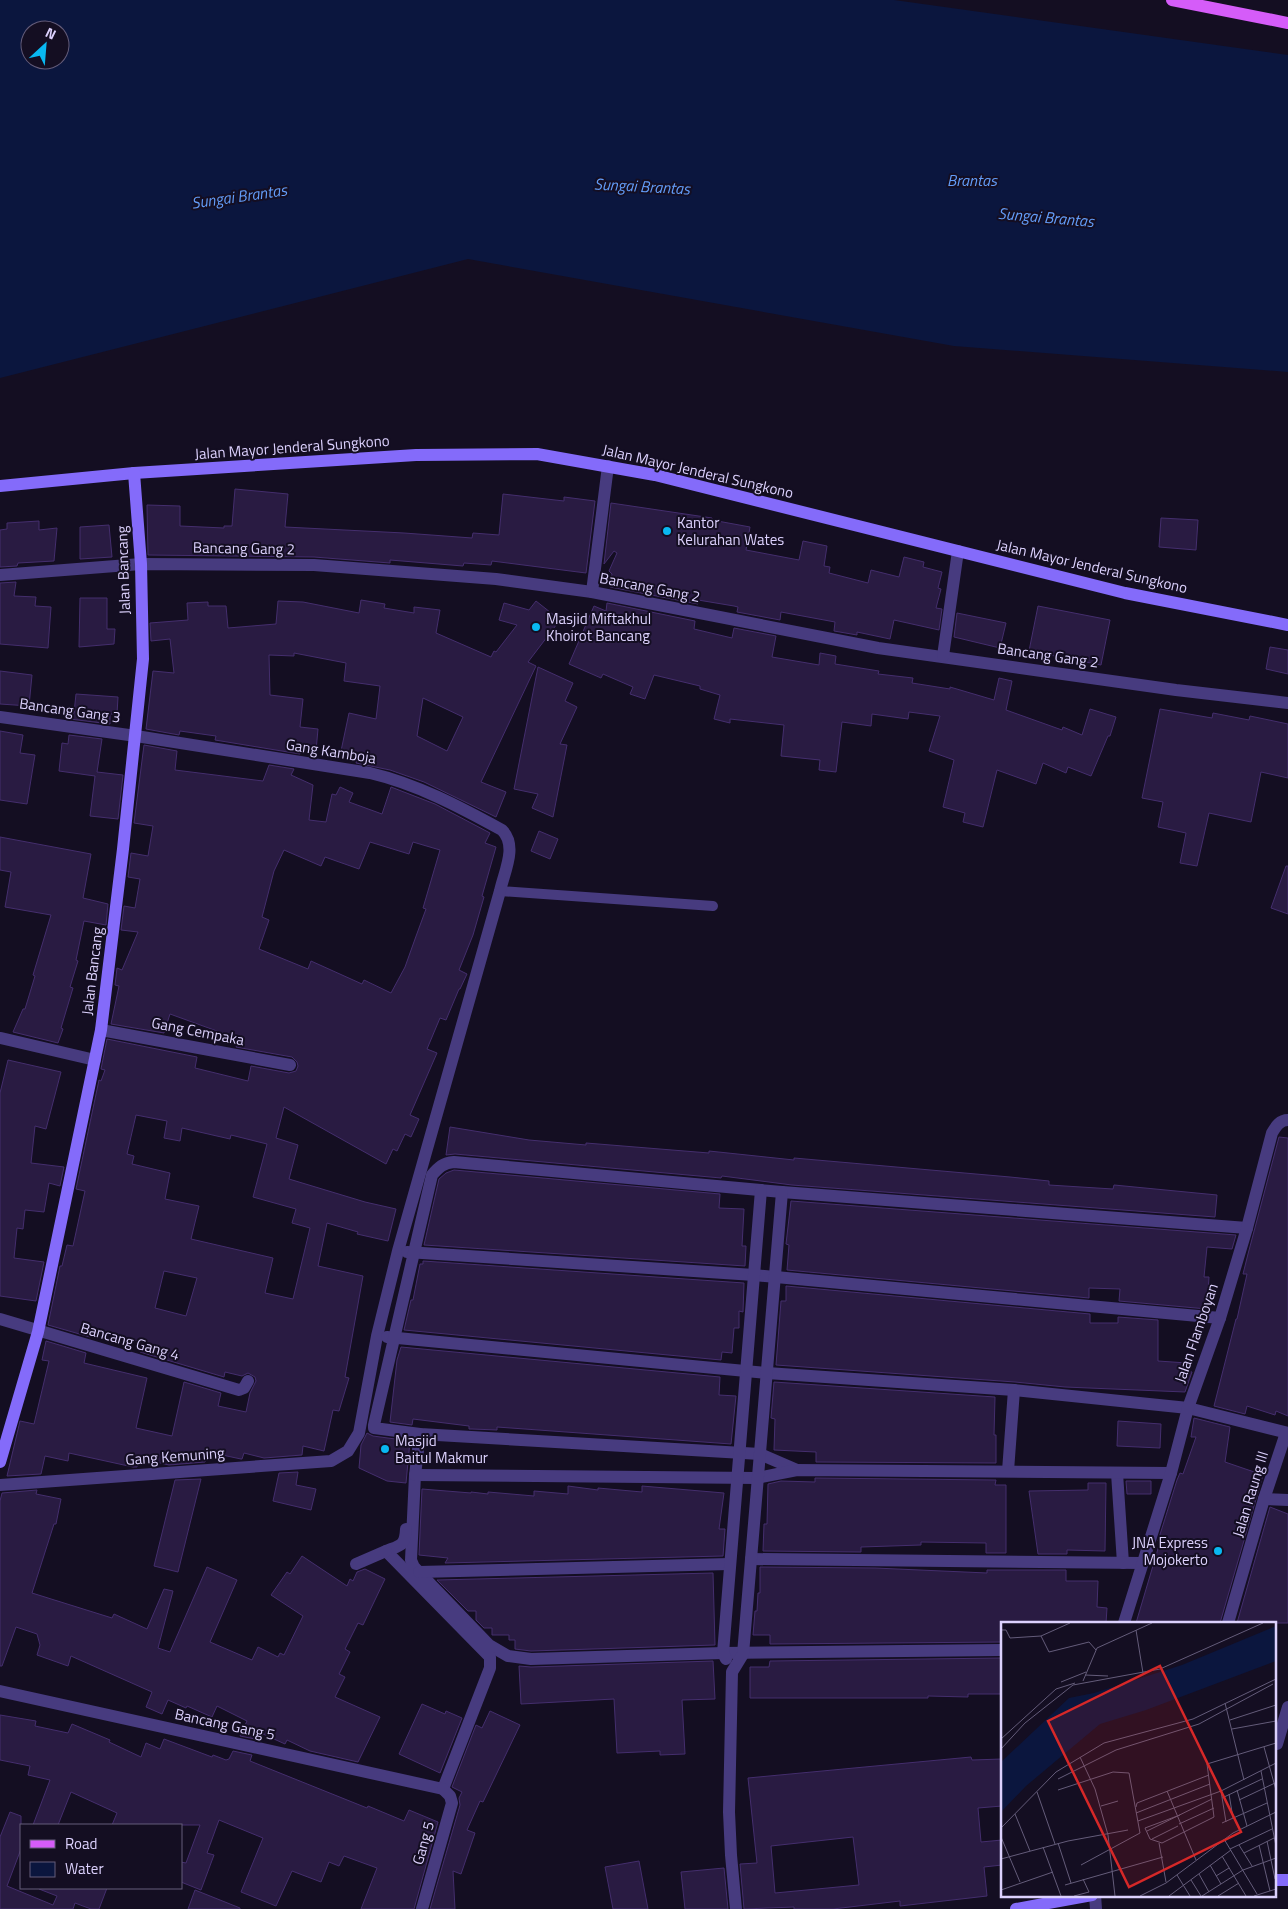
<svg xmlns="http://www.w3.org/2000/svg" width="1288" height="1909" viewBox="0 0 1288 1909" font-family="'Titillium Web',sans-serif">
  <rect width="100%" height="100%" fill="#140e22"/>
  <path fill="#0b163e" fill-rule="evenodd" d="M0,0H894L1288,55V372L954,346L468,259L0,378ZM30,30H60V60H30Z"/>
  <g fill="#291b42" stroke="#442e6d" fill-rule="evenodd">
    <path d="M235,489L288,494L285,527L404,533L472,538L473,533L499,535L503,494L564,501V497L595,501L586,573L492,561L491,565L464,563L463,566L390,560V563L314,557L148,555L147,505L180,506V526L224,528V526H232Z"/>
    <path d="M611,503L712,518V520L750,527L746,550L799,560L803,541L827,546L824,566L830,567L829,573L868,583L871,570L899,577L904,557L924,562L923,567L942,572L938,588L941,589L936,608L942,609L939,630L894,620L890,639L857,632V635L834,631L835,622L781,612L780,620L737,612L738,607L734,606L698,600V604L610,587L612,574L609,571L617,553L614,551L604,564Z"/>
    <path d="M1161,518L1198,520L1196,550L1159,547Z"/>
    <path d="M39,521V530L57,528L54,561L18,563L17,566L0,567V530L7,529V523Z"/>
    <path d="M109,525L112,557L80,559V527Z"/>
    <path d="M16,582L14,596L36,597L35,606L51,607L48,648L0,644V583Z"/>
    <path d="M80,598H107V629H115L114,644L79,647Z"/>
    <path d="M361,600L385,604L384,608L414,613V607L440,610L436,633L491,657L494,651L496,652L517,625L499,620L504,603L529,610L536,601L560,620L528,662L536,666L481,782L506,792L496,817L424,782L390,770L356,763L358,755L341,751L349,713L376,719L380,686L344,681L346,663L294,653V656L269,655L270,695L303,699L300,727L318,729L316,751L302,749L300,754L215,740L216,736L180,731L179,735L146,729L153,671L174,673L170,639L151,641L150,623L188,620L187,603L208,602V606H226L228,628L276,624L278,601L303,602L359,613ZM423,698L463,717L447,751L417,736Z"/>
    <path d="M607,603L695,621L694,629L732,638L734,628L776,636L772,657L819,665L820,653L836,656L835,664L879,671L878,674L913,678L912,683L950,689V687L994,700L999,678L1012,681L1006,710L1062,730L1063,727L1082,735L1090,709L1116,717L1110,736H1108L1091,776L1068,767L1066,773L1043,763L1036,784L997,770L983,827L963,822L965,813L943,807L954,760L929,751L940,716L909,712L908,719L872,714L871,726L842,722L836,772L819,770L820,760L781,756L784,725L730,719V723L714,719L720,695L700,689V686L654,675L645,699L630,694L633,687L603,674L601,678L569,664L594,606L606,611Z"/>
    <path d="M1038,606L1110,620L1101,665L1029,651Z"/>
    <path d="M957,613L1006,623L1000,648L954,637Z"/>
    <path d="M1270,647L1288,650V674L1266,669Z"/>
    <path d="M538,667L573,683L565,701L577,707L560,744L567,745L553,817L532,808L538,794L514,789Z"/>
    <path d="M0,671L32,675L29,706L0,704Z"/>
    <path d="M76,694L118,697L117,714H110V724L70,719L71,713H74Z"/>
    <path d="M1160,709L1212,718L1213,713L1249,720L1250,716L1288,724V778L1261,772L1251,822L1209,813L1197,866L1180,863L1186,833L1158,827L1163,802L1142,798Z"/>
    <path d="M0,731L23,735L20,753L35,755L27,804L0,800Z"/>
    <path d="M69,735L102,739L97,772L123,775L118,819L90,816L95,776L59,771L62,743L68,744Z"/>
    <path d="M144,745L177,751L175,770L263,781L269,765L294,769L291,775L313,785L309,820L326,822L332,794L336,795L340,787L353,793L349,802L382,814L391,787L435,804L490,833L485,843L496,847L482,896L484,897L473,935L459,970L467,974L460,989H459L446,1020L440,1018L427,1049L437,1053L410,1115L419,1119L411,1137L405,1134L397,1151L393,1149L386,1164L284,1107L276,1138L298,1145L289,1179L365,1202L396,1209L388,1241L357,1234L358,1232L327,1223L318,1266L363,1276L345,1377L349,1378L339,1411L333,1410L324,1451L303,1446L302,1455L264,1458L244,1453L242,1459H241L208,1452L205,1462L169,1465L139,1458L137,1467H133L69,1453L68,1461L45,1456L41,1474L7,1476L20,1421L34,1424L49,1361L42,1360L46,1341L86,1353L84,1363L147,1378L136,1428L172,1436L184,1382L221,1393L218,1406L246,1412L250,1393L256,1381L255,1377L248,1373L242,1376L225,1372L224,1377L140,1352L143,1342L92,1330L90,1337L48,1325L60,1266H62L67,1245L73,1246L85,1191L76,1189L99,1080L101,1081L105,1070L101,1069L107,1039L197,1057L195,1068L248,1081L251,1066L289,1073L296,1071L298,1066L297,1062L292,1057L236,1047L239,1039L170,1014L164,1033L111,1024L119,986L115,985L117,968L122,970L138,932L121,930L124,906L135,908L140,879L128,877L131,853L148,856L153,826L134,823ZM370,842L409,854L413,842L440,850L423,908L426,909L415,939L405,967L391,993L364,980L362,984L311,961L308,969L259,949L269,920L262,917L274,871L284,850L321,866L325,857L359,869ZM136,1115L167,1121L164,1138L180,1141L182,1128L230,1139L231,1135L267,1144L253,1197L296,1209L292,1223L310,1228L293,1299L265,1293L273,1258L191,1239L199,1206L165,1199L170,1173L132,1164L134,1156L127,1154ZM164,1271L197,1278L186,1316L155,1308Z"/>
    <path d="M539,831L558,839L550,859L531,851Z"/>
    <path d="M0,837L91,854L83,898L108,904L106,925L84,921L76,960L78,961L70,987L73,988L61,1028L63,1029L58,1043L13,1032L23,1009H25L35,976L33,975L51,915L5,907L11,872L0,870Z"/>
    <path d="M1286,866H1288V914L1271,908Z"/>
    <path d="M8,1060L61,1072L46,1129L35,1126L31,1163L64,1167L60,1186L49,1183L44,1212L25,1210L23,1229L17,1228L14,1258L44,1262L36,1301L0,1296V1093Z"/>
    <path d="M450,1127L529,1140L586,1145V1143L709,1153V1151L794,1160V1158L1010,1177L1049,1181V1185L1113,1189L1114,1185L1217,1195L1215,1217L792,1185L722,1176L721,1178L455,1154L446,1155Z"/>
    <path d="M1279,1137L1288,1138V1416L1276,1411L1275,1415L1247,1406L1245,1414L1214,1406L1236,1319H1237L1247,1274H1243L1248,1254Z"/>
    <path d="M454,1170L720,1194L719,1208L744,1209L742,1246H746L745,1266L424,1245L439,1179L446,1173Z"/>
    <path d="M791,1201L1236,1235L1232,1249L1207,1247L1204,1277H1209L1207,1309L1119,1301L1120,1289L1089,1288V1298L787,1270L789,1245L786,1244Z"/>
    <path d="M423,1261L744,1283L743,1312L739,1311V1328H734L732,1353L722,1352L721,1360L404,1330L411,1300H413L420,1264H423Z"/>
    <path d="M786,1286L1090,1314V1323H1118V1317L1158,1320V1361L1187,1363V1371L1192,1372L1185,1392L1065,1387L1015,1382L776,1365L781,1301H786Z"/>
    <path d="M401,1347L720,1377L719,1395L736,1396L731,1444L497,1427V1430L472,1429H469V1426L413,1419L412,1425L390,1422L397,1360Z"/>
    <path d="M774,1382L995,1397L994,1435H996V1463L816,1462V1452L774,1450L775,1419L771,1418Z"/>
    <path d="M1194,1418L1230,1427L1225,1462L1263,1475L1220,1623H1136L1160,1542L1158,1541L1177,1480L1180,1473L1183,1474L1196,1437H1191Z"/>
    <path d="M1118,1421L1161,1424L1160,1448L1117,1446Z"/>
    <path d="M367,1433L373,1436L410,1441L406,1483L387,1481L359,1468L361,1445Z"/>
    <path d="M298,1472L296,1485L316,1489L311,1510L273,1501L279,1473Z"/>
    <path d="M815,1478L996,1480L995,1485H1006V1553H986V1543L921,1542V1545L861,1547V1552L763,1551L764,1524H767L768,1484L781,1481L815,1482Z"/>
    <path d="M201,1479L178,1572L154,1566L175,1480Z"/>
    <path d="M1126,1481H1151V1494H1127Z"/>
    <path d="M1088,1483H1106L1105,1551L1067,1550V1554H1038L1029,1491L1088,1490Z"/>
    <path d="M568,1486L598,1490V1488L642,1492V1486L724,1493L719,1529H725L723,1556L445,1563L448,1558L419,1555L422,1489L471,1493V1492L488,1494V1492L534,1496V1491L568,1494Z"/>
    <path d="M37,1490L36,1494L61,1499L56,1524H54L32,1593L112,1618L114,1614L147,1629L164,1589L173,1591L158,1648L170,1652L207,1567L237,1580L210,1642L252,1660L258,1647L278,1657L280,1653L284,1655L303,1616L271,1595L287,1572L290,1574L302,1556L347,1586L350,1579L353,1581L357,1572L365,1569L385,1579L363,1625L358,1623L345,1649L350,1652L339,1674L345,1677L335,1697L380,1717L358,1762L310,1751L287,1740L285,1744L263,1734L260,1740L240,1736L247,1721L217,1706L212,1717L187,1706L186,1708L168,1700L162,1714L146,1707L152,1692L71,1656L68,1666L37,1655L40,1645L37,1634L16,1627L2,1666H0V1501L2,1493Z"/>
    <path d="M1270,1507L1288,1514V1623H1237Z"/>
    <path d="M760,1567L875,1568L987,1573V1570H1066V1581H1098L1097,1607L1107,1608L1106,1623H1002V1642L770,1644V1635H753L755,1611H757L758,1593H760Z"/>
    <path d="M713,1573L715,1645L531,1651L515,1649V1640H509V1635H492V1628H484L476,1620V1611H468L437,1580Z"/>
    <path d="M1002,1658V1694H968V1697L928,1696V1698H750V1667H769L770,1661Z"/>
    <path d="M713,1661L715,1699L682,1700L685,1754L660,1755V1751L617,1753L614,1699L521,1704L519,1666L531,1667Z"/>
    <path d="M422,1704L445,1714L446,1711L462,1718L440,1773L399,1754Z"/>
    <path d="M490,1711L520,1725L483,1802L480,1801L467,1830L475,1833L461,1874L453,1871L455,1909H430L460,1805L459,1798L462,1792L452,1787L476,1725L482,1728Z"/>
    <path d="M0,1715L36,1721L35,1726L68,1733L72,1724L110,1740L109,1742L141,1757L146,1743L160,1749L164,1739L212,1757L213,1755L226,1760L229,1759L233,1751L252,1755L250,1761L367,1808L368,1806L404,1821L409,1810L438,1822L414,1909H361L377,1868L344,1856L339,1866L329,1862L321,1882L292,1871L276,1906L241,1892L263,1838L219,1820L207,1853L214,1855L201,1890L181,1882V1862L186,1863L200,1825H112L117,1813L71,1792L58,1825H33L50,1780L28,1775L30,1766L0,1760Z"/>
    <path d="M971,1757L972,1760L1002,1759V1806L978,1808L981,1842L1002,1840V1865L984,1867L987,1896L900,1906V1901L833,1909H794V1907L744,1909L740,1864L757,1863L748,1778ZM853,1837L859,1885L775,1893L771,1846Z"/>
    <path d="M10,1812L21,1816V1849L7,1886L53,1905L57,1896L39,1889V1888H107L99,1909H91L75,1903L73,1909H0V1837Z"/>
    <path d="M639,1861L648,1909H613L605,1867Z"/>
    <path d="M724,1868L728,1909H685L681,1872Z"/>
    <path d="M195,1890L240,1908V1909H188Z"/>
  </g>
  <g fill="none" stroke-linecap="round" stroke-linejoin="round">
    <path stroke="#473b7f" stroke-width="10" d="M500,891L713,906"/>
    <g stroke="#473b7f" stroke-width="12">
      <path d="M0,575L141,564L314,565L496,579L592,592L878,648L1176,690L1288,703"/>
      <path d="M592,592L608,466"/>
      <path d="M943,656L958,551"/>
      <path d="M0,717L136,736L370,773C417,784 460,807 502,830C518,846 504,872 500,891L398,1251L377,1336L359,1433L348,1451L331,1461L0,1485"/>
      <path d="M101,1030L290,1065"/>
      <path d="M1,1038L95,1060"/>
      <path d="M407,1252L754,1275L1220,1318"/>
      <path d="M0,1319L239,1390L244,1388L248,1381"/>
      <path d="M387,1337L767,1373L1014,1390L1188,1408L1288,1433"/>
      <path d="M420,1434L415,1475L411,1560L414,1567L489,1645L508,1656L531,1659L723,1653L1002,1650"/>
      <path d="M797,1470L760,1454L420,1434L374,1428V1425L432,1175C439,1167 443,1163 454,1162L782,1192L1247,1228"/>
      <path d="M1008,1471L1014,1390"/>
      <path d="M1117,1473L1123,1563"/>
      <path d="M415,1475L757,1478L797,1470L1171,1473"/>
      <path d="M1264,1499L1288,1500"/>
      <path d="M406,1529C405,1546 401,1545 386,1551L490,1657V1668L443,1789"/>
      <path d="M751,1559L1142,1563"/>
      <path d="M356,1564L386,1551"/>
      <path d="M419,1572L729,1564"/>
      <path d="M1124,1623L1171,1473L1188,1408L1220,1318L1247,1228L1272,1133C1276,1126 1280,1120 1288,1120"/>
      <path d="M1228,1623L1264,1499L1286,1433"/>
      <path d="M726,1659L723,1653L761,1190"/>
      <path d="M0,1691L443,1789"/>
      <path d="M1277,1744L1288,1707"/>
      <path d="M1095,1895L1096,1909"/>
      <path d="M422,1909L452,1803L450,1796L443,1789"/>
      <path d="M736,1909L731,1855L729,1812L732,1672L743,1654L782,1192"/>
    </g>
    <g stroke="#846bfa" stroke-width="12">
      <path d="M0,486L134,473L416,455L537,454L655,475L1125,593L1288,625"/>
      <path d="M0,1462L38,1332L101,1030L123,849L143,659L141,564L134,473"/>
      <path d="M1274,1880H1288"/>
      <path d="M1016,1909L1092,1895"/>
    </g>
    <path stroke="#d55cf9" stroke-width="12" d="M1172,0L1288,23"/>
  </g>
  <g fill="#09b8f1" stroke="#140e22" stroke-width="2">
    <circle cx="667" cy="531" r="5"/>
    <circle cx="536" cy="627" r="5"/>
    <circle cx="385" cy="1449" r="5"/>
    <circle cx="1218" cy="1551" r="5"/>
  </g>
  <g text-anchor="middle" dominant-baseline="central" stroke-width="4" stroke-linejoin="round" paint-order="stroke">
    <g font-size="15" fill="#dcd1fd" stroke="#140e22">
      <text transform="translate(292 447) rotate(-4)">Jalan Mayor Jenderal Sungkono</text>
      <text transform="translate(698 471) rotate(13)">Jalan Mayor Jenderal Sungkono</text>
      <text transform="translate(244 548) rotate(1)">Bancang Gang 2</text>
      <text transform="translate(1092 566) rotate(13)">Jalan Mayor Jenderal Sungkono</text>
      <text transform="translate(123 570) rotate(-92)">Jalan Bancang</text>
      <text transform="translate(650 587) rotate(11)">Bancang Gang 2</text>
      <text transform="translate(1048 655) rotate(8)">Bancang Gang 2</text>
      <text transform="translate(70 710) rotate(8)">Bancang Gang 3</text>
      <text transform="translate(331 751) rotate(9)">Gang Kamboja</text>
      <text transform="translate(92 971) rotate(-83)">Jalan Bancang</text>
      <text transform="translate(198 1031) rotate(11)">Gang Cempaka</text>
      <text transform="translate(1196 1333) rotate(-71)">Jalan Flamboyan</text>
      <text transform="translate(130 1341) rotate(16)">Bancang Gang 4</text>
      <text transform="translate(175 1456) rotate(-4)">Gang Kemuning</text>
      <text transform="translate(1250 1494) rotate(-73)">Jalan Raung III</text>
      <text transform="translate(225 1724) rotate(12)">Bancang Gang 5</text>
      <text transform="translate(423 1843) rotate(-74)">Gang 5</text>
    </g>
    <g font-size="15" fill="#dcd1fd" stroke="#140e22" text-anchor="start">
      <text x="677" y="522">Kantor<tspan x="677" dy="17">Kelurahan Wates</tspan></text>
      <text x="546" y="618">Masjid Miftakhul<tspan x="546" dy="17">Khoirot Bancang</tspan></text>
      <text x="395" y="1440">Masjid<tspan x="395" dy="17">Baitul Makmur</tspan></text>
      <text x="1208" y="1542" text-anchor="end">JNA Express<tspan x="1208" dy="17">Mojokerto</tspan></text>
    </g>
    <g font-size="16" font-style="italic" fill="#639df9" stroke="#140e22">
      <text x="972" y="180">Brantas</text>
      <text transform="translate(642 186) rotate(3)">Sungai Brantas</text>
      <text transform="translate(239 196) rotate(-8)">Sungai Brantas</text>
      <text transform="translate(1046 217) rotate(5)">Sungai Brantas</text>
    </g>
  </g>
  <g transform="translate(1001 1622)">
    <rect width="275" height="275" fill="#140e22"/>
    <path d="M275,4V39L145,88L99,102L25,164L0,190V140L68,76L93,71L181,43Z" fill="#0b163e"/>
    <path fill="none" stroke="#645c7a" stroke-width="1" d="M0,8H5L9,16L40,14L48,30L88,20L95,28M135,8L142,51M40,14L69,1M84,53L107,54M82,59L96,26L151,1M60,60L85,50M224,81L243,158M229,98L275,83M231,107L275,99M0,117L55,67L74,61M263,125L275,168M0,127L24,101L72,63L159,47L262,1M79,135L94,167L107,213L114,274M260,149L275,224M57,157L115,128L198,102L272,62M57,168L112,150L128,151L139,211L80,243M236,168L246,204M166,169L195,238M220,169L225,200M36,170L54,222M228,172L232,196M221,176L261,157M238,178L274,161M100,184L117,179M135,185L136,181L208,153M135,191L209,162M14,192L29,229M137,199L220,169L275,141M221,201L266,181M178,202L213,186M0,206L55,150L103,121L192,97L275,57M144,206L149,217L161,221L213,195L206,142L275,121M144,206L179,193M146,209L211,177M0,215L19,260M151,217L177,204M223,217L256,272M266,219L274,257M57,221L70,261M158,221L165,260M238,223L251,244M258,223L269,269M42,225L60,274M229,227L271,207M243,231L273,216M221,234L245,274M0,237L67,219L127,208M209,243L220,262M198,252L208,270M176,253L189,274M215,254L228,246M190,258L200,274M64,263L162,235M0,268L52,250M73,274L88,270L82,257M139,274L165,261L232,211L275,190M168,274L230,228M201,274L242,248L275,236M217,274L238,261M253,274L275,267"/>
    <path fill="#d62828" fill-opacity="0.15" stroke="#d62828" stroke-width="2.5" d="M159,44L240,210L128,265L47,99Z"/>
    <rect width="275" height="275" fill="none" stroke="#dcd1fd" stroke-width="2.5"/>
  </g>
  <rect x="20" y="1824" width="162" height="65" fill="#140e22" stroke="#645c7a"/>
  <rect x="30" y="1840" width="25" height="8" fill="#d55cf9" stroke="#645c7a"/>
  <text x="65" y="1849" font-size="15" fill="#dcd1fd">Road</text>
  <rect x="30" y="1862" width="25" height="15" fill="#0b163e" stroke="#645c7a"/>
  <text x="65" y="1874" font-size="15" fill="#dcd1fd">Water</text>
  <g transform="translate(45 45) rotate(26)"><circle r="24" fill="#140e22" stroke="#645c7a"/>
  <path d="M0-4L9 19L0 12L-9 19Z" fill="#09b8f1"/>
  <text y="-8" font-size="14" font-weight="bold" text-anchor="middle" fill="#dcd1fd">N</text>
  </g>
</svg>
